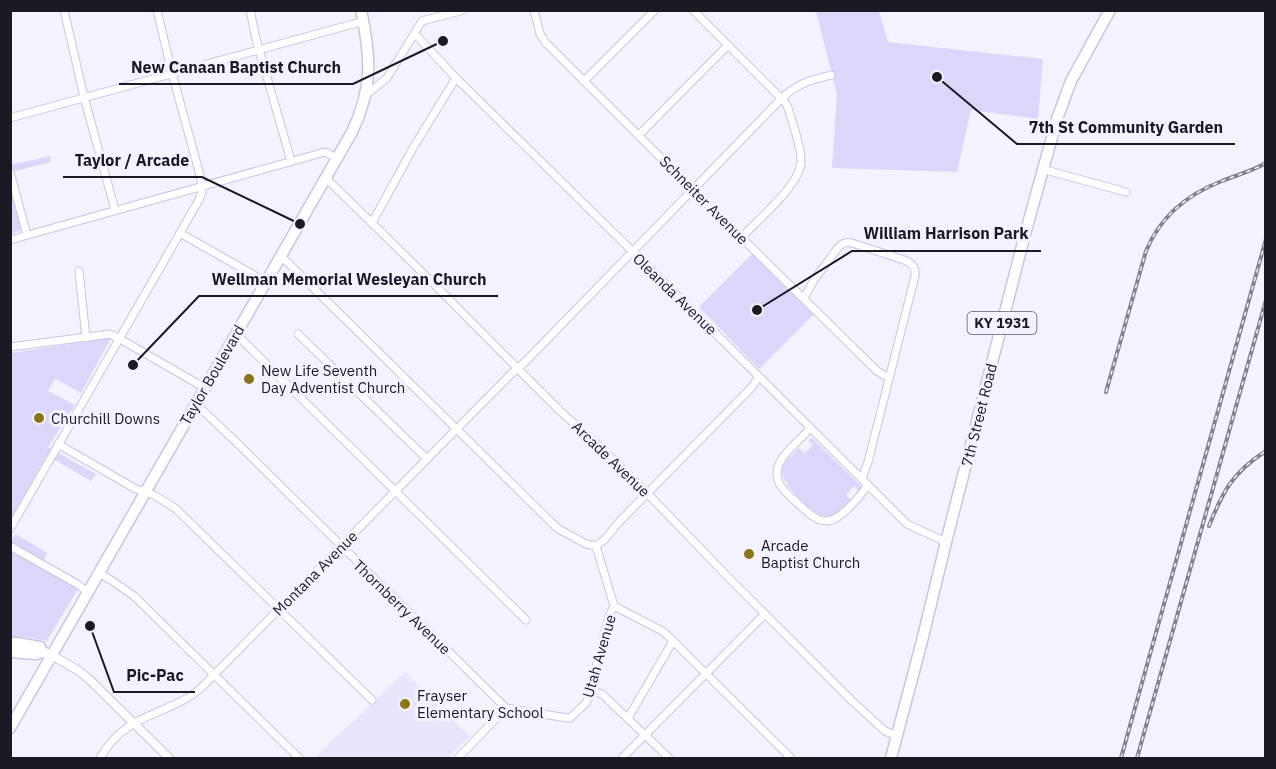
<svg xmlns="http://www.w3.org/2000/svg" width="1276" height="769" viewBox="0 0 1276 769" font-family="'IBM Plex Sans',sans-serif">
  <rect width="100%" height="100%" fill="#f3f2ff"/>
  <path fill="#e9e5fd" d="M405,672L470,736L448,758H314Z"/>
  <g fill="#dcd6fb">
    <path d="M816,11H879L888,42L1043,59L1038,119L971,110L957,172L832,168L837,95Z"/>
    <path d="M50,156L51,162L11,172L10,165Z"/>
    <path d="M11,187L22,230L11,234H10Z"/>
    <path d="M753,253L815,313L759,369L699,307Z"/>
    <path d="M111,338L81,393L55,379L48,391L75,405L48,447L96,474L91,481L47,455L11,519V353Z"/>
    <path d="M812,438L862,487L859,491L854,486L846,495L851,500C845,506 839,515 829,517C825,517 820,516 816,513C807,507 780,482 782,470C784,461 793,455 799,448L805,453L813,445L808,440Z"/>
    <path d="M16,534L47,553L44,560L82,582L47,641L28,637H11L10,541Z"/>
  </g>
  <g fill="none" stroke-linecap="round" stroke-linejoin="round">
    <g stroke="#c9c4e4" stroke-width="9">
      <g id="minor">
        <path d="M64,10L84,97L115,210"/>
        <path d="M250,10L256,39L291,161"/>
        <path d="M534,10L540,34L546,43L689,186L714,212L747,243L877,371L889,378"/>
        <path d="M693,10L785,102L788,108C792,122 802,148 801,162C799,187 758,219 741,238"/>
        <path d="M415,34L456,78L684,302L907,524L946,542"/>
        <path d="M584,81L655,10"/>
        <path d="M367,94L387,78L422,21L464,10"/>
        <path d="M10,118L364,21"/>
        <path d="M639,135L728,45"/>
        <path d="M1042,169L1126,192"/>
        <path d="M10,172L27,235"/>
        <path d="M326,178L432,282L524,375L560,411L594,441L647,493L727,576L852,701L885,731L897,736"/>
        <path d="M372,223L413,148L456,78"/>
        <path d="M180,233L266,282"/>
        <path d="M10,240L325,152L338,159"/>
        <path d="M281,256L557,528L586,544L596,546"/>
        <path d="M79,271L86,338"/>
        <path d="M804,298L814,280L837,249C841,244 845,241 852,243L904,260C912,263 916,267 915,276L868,462L862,479"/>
        <path d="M236,334L526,620"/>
        <path d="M298,334L427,459"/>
        <path d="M10,347L110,334L120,339L205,388"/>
        <path d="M196,404L234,440L506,708"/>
        <path d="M810,428C801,440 782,453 778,467C776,473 777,479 780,485C785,492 806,512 814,517C818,520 822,521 827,521C841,520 860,496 868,485"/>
        <path d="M58,444L134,488L154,495L175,508L372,700"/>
        <path d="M10,529L199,200L202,192L201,179L172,73L157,10"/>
        <path d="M10,546L79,585L88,593"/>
        <path d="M596,546L605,539L619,522L753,386L758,377"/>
        <path d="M99,573L111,580L134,596L299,758"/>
        <path d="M614,606L664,632L791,758"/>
        <path d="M590,690L602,694L669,758"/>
        <path d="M628,718L673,641"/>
        <path d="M100,758C107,746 116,735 128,727C152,711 180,707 202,687L511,374L526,361L782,98C798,83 811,80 831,75"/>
        <path d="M458,758L506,708L567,718H570L586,703L588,699L609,616L614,606L596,546"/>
        <path d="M622,758L765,614"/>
      </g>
    </g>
    <g stroke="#c9c4e4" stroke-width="10">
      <path id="tertiary" d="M53,656L79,671L90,680L169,758"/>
    </g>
    <g stroke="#c9c4e4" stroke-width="13">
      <g id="primary">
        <path d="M10,643H17L40,647L42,652L53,656"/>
        <path d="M10,652L36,654L42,652"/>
        <path d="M10,728L352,132C373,88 371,58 361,10"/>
        <path d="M891,758L922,641L946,542L1024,238L1057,119L1071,81L1110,10"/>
      </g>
    </g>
    <use href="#minor" stroke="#fff" stroke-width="7"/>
    <use href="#tertiary" stroke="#fff" stroke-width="8"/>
    <use href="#primary" stroke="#fff" stroke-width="10"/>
    <g stroke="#83818d" stroke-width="4">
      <g id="rail">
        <path d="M1106,392L1146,251C1160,217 1188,194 1222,181C1237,175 1252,171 1266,163"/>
        <path d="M1209,526C1223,491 1233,472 1266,451"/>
        <path d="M1121,758L1266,239"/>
        <path d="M1137,758L1266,300"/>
      </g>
    </g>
    <use href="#rail" stroke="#f3f2ff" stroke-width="1.5" stroke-dasharray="4.5" stroke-linecap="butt"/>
  </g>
  <g fill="#8b7519" stroke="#f3f2ff" stroke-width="2">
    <circle cx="249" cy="379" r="6"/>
    <circle cx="39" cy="418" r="6"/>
    <circle cx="749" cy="554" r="6"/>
    <circle cx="405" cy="704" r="6"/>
  </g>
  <g text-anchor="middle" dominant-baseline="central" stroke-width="6" stroke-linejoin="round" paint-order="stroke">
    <rect fill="#f3f2ff" stroke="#5c5a66" stroke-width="1.5" x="967.5" y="312" width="69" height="22" rx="4.5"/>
    <g font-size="14" font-weight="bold" fill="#1b1924">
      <text x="1002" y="323">KY 1931</text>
    </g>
    <g font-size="15" fill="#1b1924" stroke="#f3f2ff">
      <text transform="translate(704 200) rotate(45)">Schneiter Avenue</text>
      <text transform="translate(675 294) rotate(44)">Oleanda Avenue</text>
      <text transform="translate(212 375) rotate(-60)">Taylor Boulevard</text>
      <text transform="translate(979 415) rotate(-76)">7th Street Road</text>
      <text transform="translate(611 459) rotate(44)">Arcade Avenue</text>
      <text transform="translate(315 573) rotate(-45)">Montana Avenue</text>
      <text transform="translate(402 607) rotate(44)">Thornberry Avenue</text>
      <text transform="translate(599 656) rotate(-74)">Utah Avenue</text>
    </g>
    <g font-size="15" fill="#1b1924" stroke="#f3f2ff" text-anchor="start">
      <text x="261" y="370">New Life Seventh<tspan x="261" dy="17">Day Adventist Church</tspan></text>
      <text x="51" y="418">Churchill Downs</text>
      <text x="761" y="545">Arcade<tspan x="761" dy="17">Baptist Church</tspan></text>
      <text x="417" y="695">Frayser<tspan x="417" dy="17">Elementary School</tspan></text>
    </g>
  </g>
  <path fill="none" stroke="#1b1924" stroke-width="2" d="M443 41L353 84H119M937 77L1017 144H1235M300 224L202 177H63M757 310L852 251H1041M133 365L199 296H498M90 626L114 692H195"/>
  <g fill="#1b1924" stroke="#f3f2ff" stroke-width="2">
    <circle cx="443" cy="41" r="6"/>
    <circle cx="937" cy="77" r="6"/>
    <circle cx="300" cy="224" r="6"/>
    <circle cx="757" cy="310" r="6"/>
    <circle cx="133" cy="365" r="6"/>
    <circle cx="90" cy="626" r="6"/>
  </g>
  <g font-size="16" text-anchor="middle" font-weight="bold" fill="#1b1924" stroke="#f3f2ff" stroke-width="6" stroke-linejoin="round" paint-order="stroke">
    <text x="236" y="73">New Canaan Baptist Church</text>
    <text x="1126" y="133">7th St Community Garden</text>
    <text x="132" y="166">Taylor / Arcade</text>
    <text x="946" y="239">William Harrison Park</text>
    <text x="349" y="285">Wellman Memorial Wesleyan Church</text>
    <text x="155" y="681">Pic-Pac</text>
  </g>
  <rect width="1276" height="769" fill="none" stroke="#1b1924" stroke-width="24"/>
</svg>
